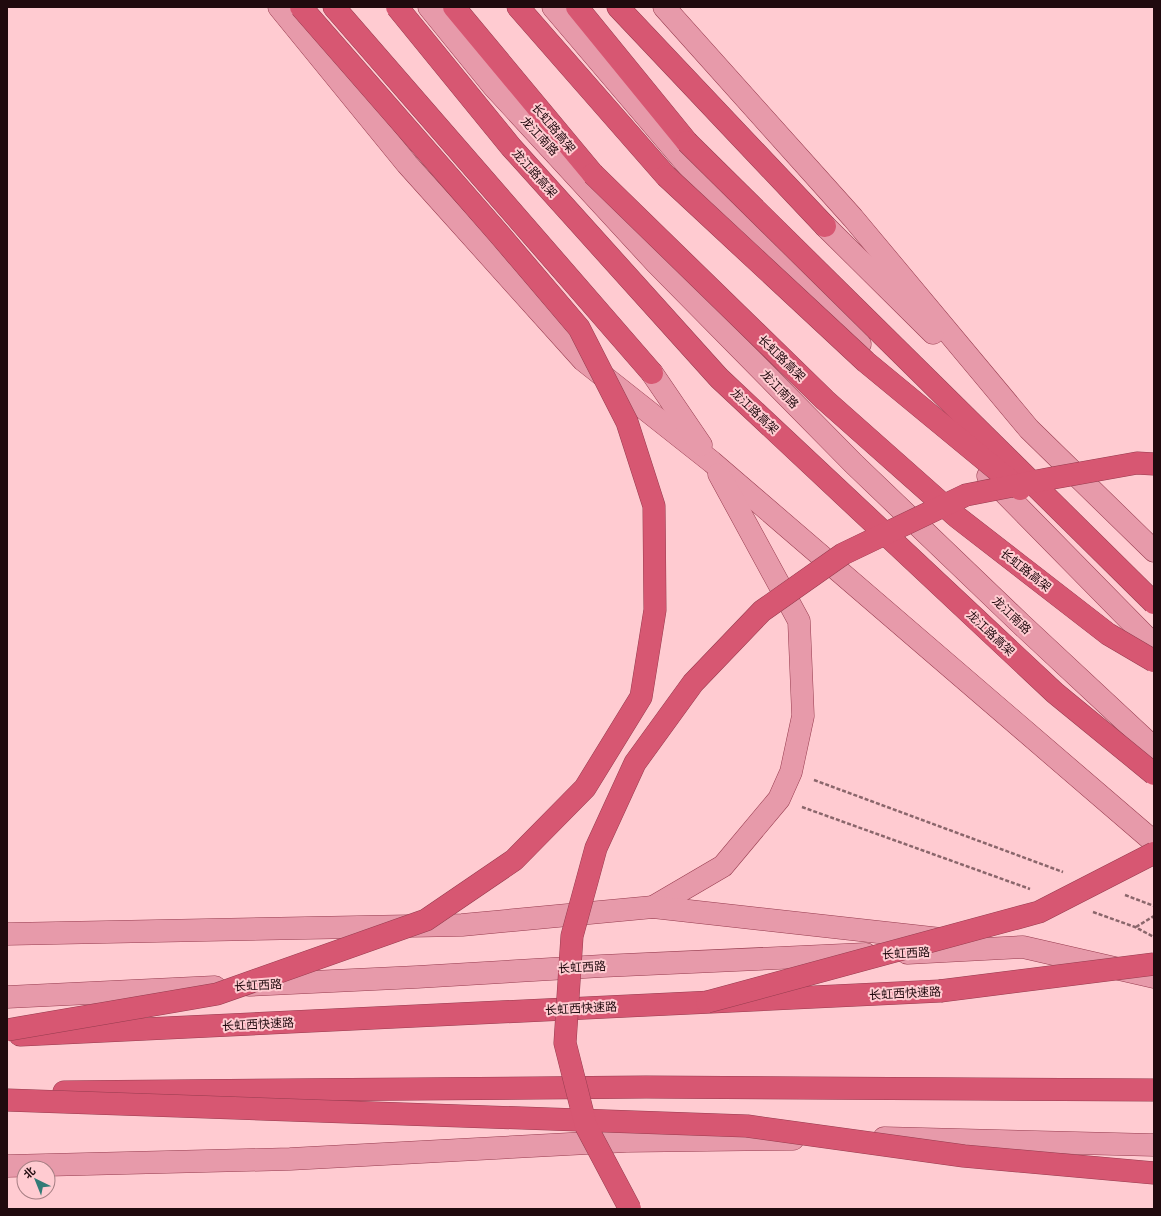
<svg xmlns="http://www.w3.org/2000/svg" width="1161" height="1216" viewBox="0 0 1161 1216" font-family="'Noto Sans','Noto Sans SC',sans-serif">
  <rect width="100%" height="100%" fill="#ffcbd1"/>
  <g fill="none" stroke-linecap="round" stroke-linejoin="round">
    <g stroke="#973c4f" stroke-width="23">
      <g id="major">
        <path d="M279,7L407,164L583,360L712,462L1154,842"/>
        <path d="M429,7L494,87L656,263L854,464L1021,624L1154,748"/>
        <path d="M553,7L690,168L860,344"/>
        <path d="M664,7L853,218L1029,429L1154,551"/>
        <path d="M825,226L933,333"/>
        <path d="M652,373L701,445"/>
        <path d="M988,476L1154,645"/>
        <path d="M653,907L723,866L779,799L791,772L803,716L799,621L719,474"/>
        <path d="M7,934L462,925L653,907L941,939"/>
        <path d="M907,953L1023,947L1154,977"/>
        <path d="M249,985L417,977L602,966L866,954"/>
        <path d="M7,997L215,987"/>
        <path d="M884,1138L1154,1145"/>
        <path d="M7,1166L290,1159L626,1141L793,1139"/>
      </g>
    </g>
    <g stroke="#973c4f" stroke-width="23">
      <g id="highway">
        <path d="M334,7L652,373"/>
        <path d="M454,7L593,174"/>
        <path d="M518,7L666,176"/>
        <path d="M577,7L687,142"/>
        <path d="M618,7L825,226"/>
        <path d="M20,1035L940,991"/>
        <path d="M64,1092L646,1087L1154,1090"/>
      </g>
    </g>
    <g stroke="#8a666b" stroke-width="2.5" stroke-dasharray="4 2" stroke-linecap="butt">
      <path d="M814,780L1063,872"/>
      <path d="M802,807L1030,889"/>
      <path d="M1125,895L1154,906"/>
      <path d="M1093,912L1135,927L1154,937"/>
      <path d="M1136,927L1154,916"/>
    </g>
    <use href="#major" stroke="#e79aaa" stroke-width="22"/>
    <use href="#highway" stroke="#d75772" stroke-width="22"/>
    <g stroke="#973c4f" stroke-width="23" stroke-linecap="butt">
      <g id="highway-bridge">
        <path d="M397,7L511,147L719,378L1055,693L1154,774"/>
        <path d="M687,142L1154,603"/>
        <path d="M593,174L825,400L957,517L1108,634L1154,661"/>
        <path d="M666,176L866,362L1020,489"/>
        <path d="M940,991L1154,964"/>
        <path d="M707,1002L1039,912L1154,853"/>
        <path d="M7,1030L217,994L426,920L514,860L585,788L641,697L655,610L654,506L627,422L579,328L499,234L301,7"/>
        <path d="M7,1100L747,1126L964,1156L1154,1173"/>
        <path d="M630,1209L586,1126L565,1043L572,936L596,848L635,763L693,683L762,611L843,554L966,495L1053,478L1137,463L1154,464"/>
      </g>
    </g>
    <use href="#highway-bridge" stroke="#d75772" stroke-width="22"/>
  </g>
  <g text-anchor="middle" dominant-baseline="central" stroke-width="4" stroke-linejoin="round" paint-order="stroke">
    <g font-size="12" fill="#200a0e" stroke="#ffcbd1">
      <text transform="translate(554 128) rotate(50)">长虹路高架</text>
      <text transform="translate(540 136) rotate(47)">龙江南路</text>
      <text transform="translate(535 173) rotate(48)">龙江路高架</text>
      <text transform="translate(782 358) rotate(44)">长虹路高架</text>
      <text transform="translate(780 389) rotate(46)">龙江南路</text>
      <text transform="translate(755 411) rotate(43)">龙江路高架</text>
      <text transform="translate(1026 570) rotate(38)">长虹路高架</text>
      <text transform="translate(1012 615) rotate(44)">龙江南路</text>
      <text transform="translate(991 633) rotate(43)">龙江路高架</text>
      <text transform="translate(906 953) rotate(-3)">长虹西路</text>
      <text transform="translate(582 967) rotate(-3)">长虹西路</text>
      <text transform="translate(258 985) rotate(-3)">长虹西路</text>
      <text transform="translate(905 993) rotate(-3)">长虹西快速路</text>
      <text transform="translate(581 1008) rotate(-3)">长虹西快速路</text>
      <text transform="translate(258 1024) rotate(-3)">长虹西快速路</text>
    </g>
  </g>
  <rect width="1161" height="1216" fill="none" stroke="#200a0e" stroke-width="16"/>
  <g transform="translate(36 1180) rotate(317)"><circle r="19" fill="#ffcbd1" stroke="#a67e83"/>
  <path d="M0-3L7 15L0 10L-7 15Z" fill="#327b77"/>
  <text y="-6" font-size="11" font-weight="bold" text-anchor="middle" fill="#200a0e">北</text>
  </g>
</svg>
